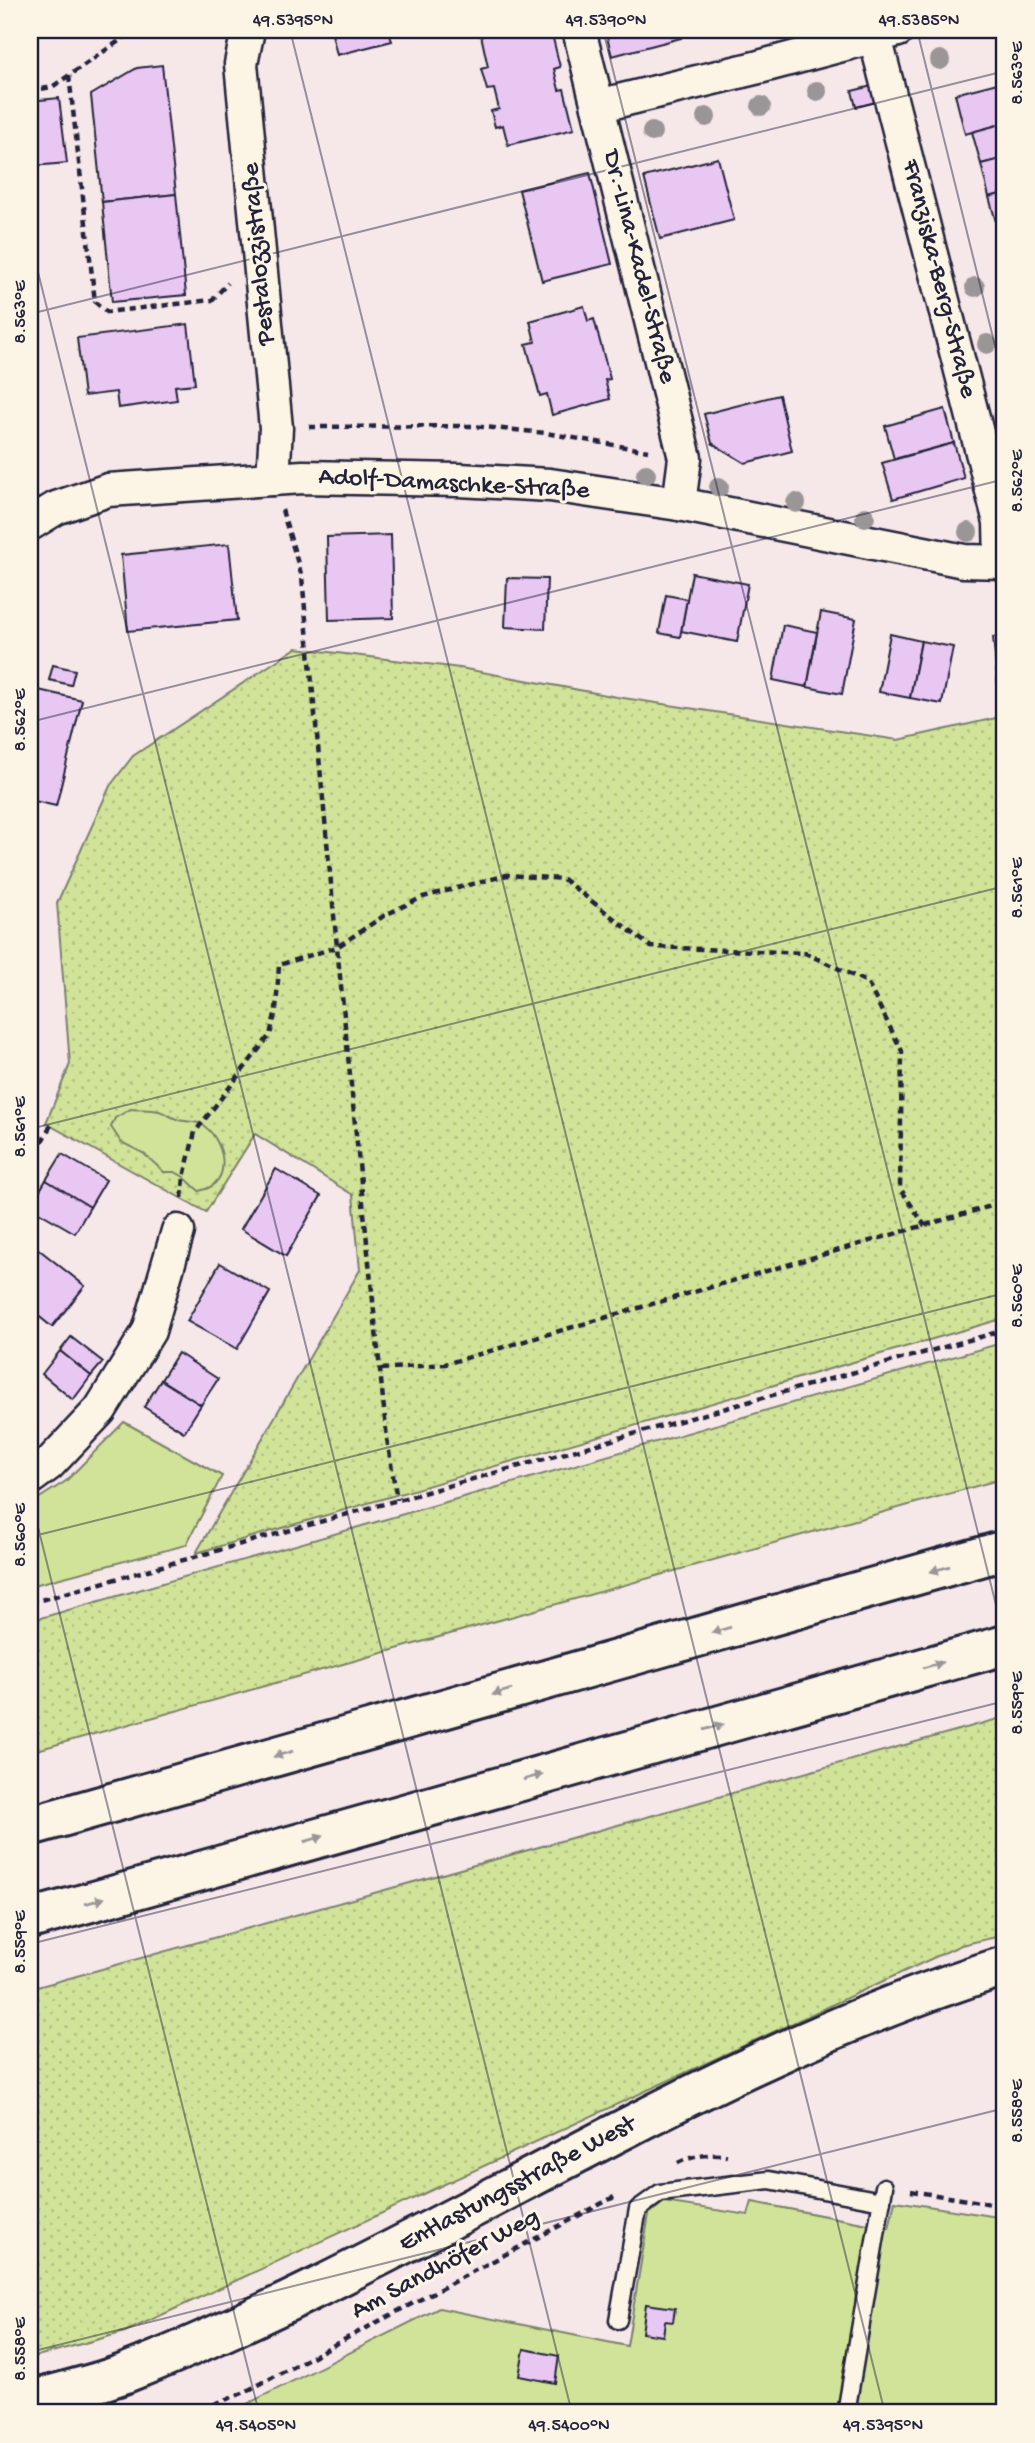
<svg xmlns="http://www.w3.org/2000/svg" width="1035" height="2443" viewBox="0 0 1035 2443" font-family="'Gochi Hand',sans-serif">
  <defs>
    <pattern id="grass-dots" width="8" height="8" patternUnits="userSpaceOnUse" patternTransform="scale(1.75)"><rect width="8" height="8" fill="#d1e398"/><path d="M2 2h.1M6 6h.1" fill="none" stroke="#b3c284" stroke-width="1.8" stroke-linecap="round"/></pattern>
  </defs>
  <rect width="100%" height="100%" fill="#f6e7e9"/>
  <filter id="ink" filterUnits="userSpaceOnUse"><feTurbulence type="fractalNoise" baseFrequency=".0143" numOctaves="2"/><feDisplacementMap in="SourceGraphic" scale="14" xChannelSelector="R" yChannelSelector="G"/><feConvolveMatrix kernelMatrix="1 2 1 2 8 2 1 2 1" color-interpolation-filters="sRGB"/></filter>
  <g filter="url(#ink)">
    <g fill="url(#grass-dots)" stroke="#7a826a" stroke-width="2">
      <path d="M296,648L460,668L617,697L898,740L1005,716V1318L196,1553L360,1270L353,1195L255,1134L206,1212L46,1123L70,1064L57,903L110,786L133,756Z"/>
      <path d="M1005,1342V1478L30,1752V1621Z"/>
      <path d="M1005,1717V1935L961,1945L125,2332L30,2358V1989Z"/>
    </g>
    <g fill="#d1e398" stroke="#7a826a" stroke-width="2">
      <path d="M131,1109C140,1110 150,1109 159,1111C166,1113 172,1118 179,1120C186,1122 195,1121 201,1124C224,1137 236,1184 199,1191L184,1177L175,1172H164L143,1153L121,1142L111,1127L115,1118Z"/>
      <path d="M124,1422L222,1476L186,1545L30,1586V1504L66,1481Z"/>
      <path d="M895,2201L1005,2218V2413H229L439,2308L627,2346L649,2214L664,2202L748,2215L752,2202L889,2228Z"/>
    </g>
    <g fill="#e9c7f3" stroke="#22223b" stroke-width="2">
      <path d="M331,30H388L392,41L337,55Z"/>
      <path d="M504,30H551L560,67L554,69L559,90L564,89L574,129L508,145L503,125L495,127L491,111L499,109L494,89L487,90L481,69L488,67L481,35Z"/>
      <path d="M605,30H679L681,38L612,56Z"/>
      <path d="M162,65L176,194L102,202L91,95L137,68Z"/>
      <path d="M1005,81V123L965,134L955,94Z"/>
      <path d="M876,85L880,101L856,107L852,91Z"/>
      <path d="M59,98L67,163L33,166L30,132V101Z"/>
      <path d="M1005,123V158L981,164L972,132Z"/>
      <path d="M718,158L734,220L660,239L644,177Z"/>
      <path d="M1005,158V193L989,197L981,164Z"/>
      <path d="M590,173L612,264L542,281L519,190Z"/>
      <path d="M1005,193V227L998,229L989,197Z"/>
      <path d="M176,194L186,295L112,302L102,202Z"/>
      <path d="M1005,227V257L998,229Z"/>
      <path d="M584,306L588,321L594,319L610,379L605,380L610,399L552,415L547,394L540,396L526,344L535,342L530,321Z"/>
      <path d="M188,324L195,384L175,386L177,400L118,408L116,392L84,396L77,338Z"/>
      <path d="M779,395L792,451L745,463L712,443L704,414Z"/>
      <path d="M30,408L37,419L30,424Z"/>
      <path d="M945,409L954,443L894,459L885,426Z"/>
      <path d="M954,443L964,478L893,499L882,463Z"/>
      <path d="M391,535L393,618L329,620L327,537Z"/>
      <path d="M229,544L237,620L128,631L121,555Z"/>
      <path d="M692,573L748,584L737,642L681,631Z"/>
      <path d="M507,578L547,579L545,629L505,627Z"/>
      <path d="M666,595L687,599L680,637L659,633Z"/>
      <path d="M821,612L856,619L842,694L807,687Z"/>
      <path d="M783,625L817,632L807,687L773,680Z"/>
      <path d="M890,634L921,641L910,698L879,692Z"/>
      <path d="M1005,636V693L999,694L993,637Z"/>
      <path d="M921,641L953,647L942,704L910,698Z"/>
      <path d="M53,665L75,670L71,685L49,680Z"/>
      <path d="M30,688L82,700L56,806L30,800Z"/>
      <path d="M62,1154L106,1180L90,1207L46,1180Z"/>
      <path d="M276,1169L321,1196L286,1256L241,1229Z"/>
      <path d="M46,1180L90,1207L75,1233L30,1207Z"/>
      <path d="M32,1244L85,1286L52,1327L30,1309V1247Z"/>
      <path d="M220,1263L270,1292L237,1349L187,1321Z"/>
      <path d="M71,1337L103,1362L91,1376L60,1351Z"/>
      <path d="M60,1351L91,1376L73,1400L42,1374Z"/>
      <path d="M178,1353L218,1379L201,1405L161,1380Z"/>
      <path d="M161,1380L201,1405L184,1432L144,1407Z"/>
      <path d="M646,2304L675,2308L673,2322L665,2321L663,2336L642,2333Z"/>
      <path d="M524,2349L559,2356L555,2383L519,2376Z"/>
    </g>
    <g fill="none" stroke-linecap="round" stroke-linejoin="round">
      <g stroke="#22223b" stroke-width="21">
        <g id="service">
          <path d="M618,2320L638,2209L660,2193L769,2180L882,2201"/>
          <path d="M846,2413L884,2187"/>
        </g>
      </g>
      <g stroke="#22223b" stroke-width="37">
        <g id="minor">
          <path d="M248,30L241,64L276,428L273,479"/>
          <path d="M579,30L685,458L679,504"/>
          <path d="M875,37L1000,522L1001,563"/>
          <path d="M598,106L759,67L898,30"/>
          <path d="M30,524L56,508L108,490L303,477L459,480L550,485L679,504L964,561L1005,562"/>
          <path d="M30,1478L49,1464L100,1410L149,1331L178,1231"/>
        </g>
      </g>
      <g stroke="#22223b" stroke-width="44">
        <path id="secondary" d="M30,2401C60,2392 93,2385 123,2374C425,2256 694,2062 1005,1966"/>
      </g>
      <g stroke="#22223b" stroke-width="44">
        <g id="motorway">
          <path d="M30,1826L1005,1550"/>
          <path d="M30,1919L1005,1645"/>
        </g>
      </g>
      <g stroke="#22223b" stroke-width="4.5" stroke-dasharray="7 5" stroke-linecap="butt">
        <path d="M69,75L95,302L107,312L212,300L228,283"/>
        <path d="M30,91L52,87L135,30"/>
        <path d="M309,427L472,426L546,433L648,451"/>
        <path d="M282,510L302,577L337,947L385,915L423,897L507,875L563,879L651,947L805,953L867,982L902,1051L900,1188L925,1226"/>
        <path d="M30,1163L51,1125"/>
        <path d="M182,1198L184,1177L195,1132L270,1035L276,1010L279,965L337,947L387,1439L397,1500"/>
        <path d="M381,1369L445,1364L1005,1202"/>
        <path d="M30,1603L1005,1330"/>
        <path d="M678,2163C691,2156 712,2153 727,2156"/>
        <path d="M911,2191L1005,2206"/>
        <path d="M192,2413L245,2392L614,2197"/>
      </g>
      <use href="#service" stroke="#fcf5e5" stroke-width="16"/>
      <use href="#minor" stroke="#fcf5e5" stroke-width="32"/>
      <use href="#secondary" stroke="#fcf5e5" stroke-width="38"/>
      <use href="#motorway" stroke="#fcf5e5" stroke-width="38"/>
    </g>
    <g fill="#9a9596">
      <circle cx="940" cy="60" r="10"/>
      <circle cx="817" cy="91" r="10"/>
      <circle cx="761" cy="106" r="10"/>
      <circle cx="706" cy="117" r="10"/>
      <circle cx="652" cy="132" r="10"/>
      <circle cx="975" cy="287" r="10"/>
      <circle cx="987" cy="344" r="10"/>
      <circle cx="646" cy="474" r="10"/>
      <circle cx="719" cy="487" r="10"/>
      <circle cx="796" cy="503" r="10"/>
      <circle cx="865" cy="517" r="10"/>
      <circle cx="968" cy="532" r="10"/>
    </g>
    <defs><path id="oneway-solid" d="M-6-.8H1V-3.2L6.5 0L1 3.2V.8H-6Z" transform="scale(1.75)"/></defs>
    <g fill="#9a9698">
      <use href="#oneway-solid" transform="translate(940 1569) rotate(164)"/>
      <use href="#oneway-solid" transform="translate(721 1630) rotate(164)"/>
      <use href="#oneway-solid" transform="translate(933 1665) rotate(-16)"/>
      <use href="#oneway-solid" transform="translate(502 1692) rotate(164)"/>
      <use href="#oneway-solid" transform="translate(714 1727) rotate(-16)"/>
      <use href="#oneway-solid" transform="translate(283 1754) rotate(164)"/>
      <use href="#oneway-solid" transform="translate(533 1777) rotate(-16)"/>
      <use href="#oneway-solid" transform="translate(314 1839) rotate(-16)"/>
      <use href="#oneway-solid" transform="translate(95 1901) rotate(-16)"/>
    </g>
  </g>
  <path fill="none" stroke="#22223b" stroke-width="2" stroke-opacity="0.45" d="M290,30L885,2413M603,30L1005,1641M917,30L1005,386M30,240L572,2413M30,314L1005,71M30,722L1005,479M30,1129L1005,886M30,1495L259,2413M30,1537L1005,1293M30,1944L1005,1701M30,2352L1005,2108"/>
  <g text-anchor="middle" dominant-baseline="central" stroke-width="6" stroke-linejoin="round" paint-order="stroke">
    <g font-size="26" fill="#22223b" stroke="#fcf5e5">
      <text transform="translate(260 254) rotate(-95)">Pestalozzistraße</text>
      <text transform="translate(638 267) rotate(76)">Dr.-Lina-Kadel-Straße</text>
      <text transform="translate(938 279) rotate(76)">Franziska-Berg-Straße</text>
      <text transform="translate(454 485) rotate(3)">Adolf-Damaschke-Straße</text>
      <text transform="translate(518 2185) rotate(-28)">Entlastungsstraße West</text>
      <text transform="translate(446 2265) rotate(-28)">Am Sandhöfer Weg</text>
    </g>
  </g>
  <rect width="1035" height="2443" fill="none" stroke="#fcf5e5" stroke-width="77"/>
  <rect x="38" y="38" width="958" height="2366" fill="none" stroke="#22223b" stroke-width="2.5"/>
  <g font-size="18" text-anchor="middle" fill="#22223b">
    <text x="293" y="25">49.5395°N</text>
    <text x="606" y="25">49.5390°N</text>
    <text x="919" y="25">49.5385°N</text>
    <text transform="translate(1016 73) rotate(-90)" y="6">8.563°E</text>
    <text transform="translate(19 312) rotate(-90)" y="6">8.563°E</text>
    <text transform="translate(1016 481) rotate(-90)" y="6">8.562°E</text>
    <text transform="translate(19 720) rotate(-90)" y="6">8.562°E</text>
    <text transform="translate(1016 888) rotate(-90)" y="6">8.561°E</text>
    <text transform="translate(19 1127) rotate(-90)" y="6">8.561°E</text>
    <text transform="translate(1016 1296) rotate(-90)" y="6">8.560°E</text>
    <text transform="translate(19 1535) rotate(-90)" y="6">8.560°E</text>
    <text transform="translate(1016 1703) rotate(-90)" y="6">8.559°E</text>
    <text transform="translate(19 1942) rotate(-90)" y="6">8.559°E</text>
    <text transform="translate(1016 2111) rotate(-90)" y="6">8.558°E</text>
    <text transform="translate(19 2349) rotate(-90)" y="6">8.558°E</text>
    <text x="256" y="2430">49.5405°N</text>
    <text x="569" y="2430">49.5400°N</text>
    <text x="883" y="2430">49.5395°N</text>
  </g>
</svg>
